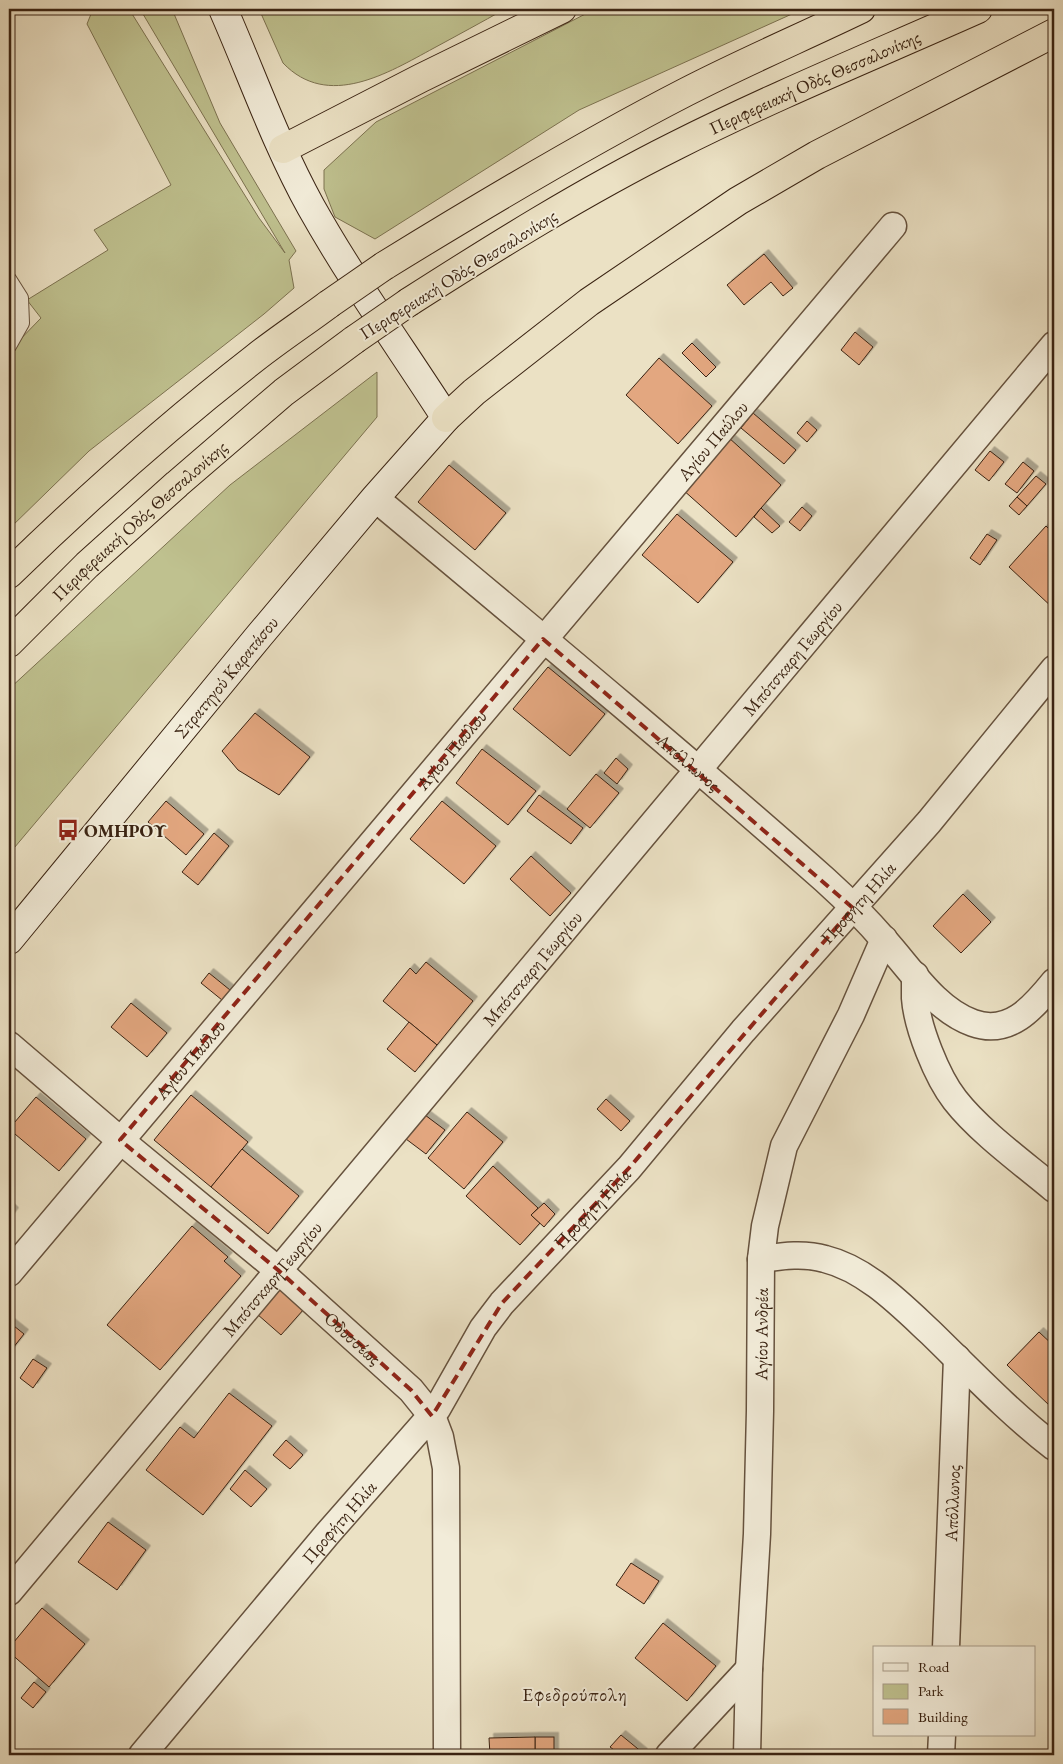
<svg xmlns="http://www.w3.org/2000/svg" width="1063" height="1764" viewBox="0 0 1063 1764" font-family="'EB Garamond',serif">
  <defs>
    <filter id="shadow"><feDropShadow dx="4.5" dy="-4.5" stdDeviation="0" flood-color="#0004"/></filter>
  </defs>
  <rect width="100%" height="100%" fill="#ebe1c4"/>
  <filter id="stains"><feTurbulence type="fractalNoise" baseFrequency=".004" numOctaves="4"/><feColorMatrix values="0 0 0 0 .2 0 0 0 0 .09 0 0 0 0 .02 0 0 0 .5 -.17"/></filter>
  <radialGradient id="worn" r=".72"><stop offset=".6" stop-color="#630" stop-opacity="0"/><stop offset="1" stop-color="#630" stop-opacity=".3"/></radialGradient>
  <g fill="#bfc18f" stroke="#7c7250">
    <path d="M93,9H129L259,218L285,253L140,9H172L220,123L296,251L289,260L294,288L264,314L89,451L9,529V351L41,318L27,300L108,250L94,230L171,185L87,24Z"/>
    <path d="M259,9H505C482,22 458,35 434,48C388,73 328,110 283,63Z"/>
    <path d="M595,9H803L579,110L375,239L335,217L324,189V170L376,122Z"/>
    <path d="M377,372V417L9,854V689L230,485Z"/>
  </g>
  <g fill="#e3a780" stroke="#3a2312" filter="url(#shadow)">
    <path d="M764,254L793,288L783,296L771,282L744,305L727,285Z"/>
    <path d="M855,332L873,347L859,365L841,350Z"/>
    <path d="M692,343L716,367L706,377L682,353Z"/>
    <path d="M659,358L712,406L678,444L626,395Z"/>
    <path d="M753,413L796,450L784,464L741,428Z"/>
    <path d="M807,421L817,430L807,442L797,433Z"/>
    <path d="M728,437L781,485L736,537L682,489Z"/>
    <path d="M990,451L1004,462L989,481L975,470Z"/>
    <path d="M1023,462L1034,471L1017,493L1005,484Z"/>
    <path d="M449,465L506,513L475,550L418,502Z"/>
    <path d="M1036,476L1046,484L1027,506L1017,497Z"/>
    <path d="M1017,497L1027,506L1019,515L1009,506Z"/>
    <path d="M802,507L812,516L800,531L789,522Z"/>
    <path d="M761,508L780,526L772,533L754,517Z"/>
    <path d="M677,514L733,562L698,603L642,555Z"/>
    <path d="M1046,526L1054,534V609L1009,567Z"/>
    <path d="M987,534L997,540L980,565L970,558Z"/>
    <path d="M548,667L605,714L570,756L513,709Z"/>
    <path d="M255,713L310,757L279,795L238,770L222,751Z"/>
    <path d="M482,749L536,791L508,825L456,783Z"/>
    <path d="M616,758L628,769L617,784L604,773Z"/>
    <path d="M596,774L619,793L590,828L567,809Z"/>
    <path d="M539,795L583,828L571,844L527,811Z"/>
    <path d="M166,801L204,834L186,855L148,822Z"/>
    <path d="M442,801L496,846L464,884L410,839Z"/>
    <path d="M214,833L229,846L198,885L182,872Z"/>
    <path d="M531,856L571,893L550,916L510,879Z"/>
    <path d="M963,894L991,922L961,953L933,926Z"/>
    <path d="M426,962L473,1001L437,1045L383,1001L410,968L416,974Z"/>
    <path d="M209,973L230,990L222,1000L201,983Z"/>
    <path d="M131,1003L167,1033L147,1057L111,1027Z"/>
    <path d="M409,1022L437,1045L415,1072L387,1049Z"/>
    <path d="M191,1095L248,1142L211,1187L154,1140Z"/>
    <path d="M36,1097L86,1139L59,1171L9,1129Z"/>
    <path d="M606,1099L630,1121L621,1131L597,1109Z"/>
    <path d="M467,1112L503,1142L464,1189L428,1158Z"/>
    <path d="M425,1115L445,1130L426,1154L406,1139Z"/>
    <path d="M242,1149L299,1196L268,1234L211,1187Z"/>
    <path d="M493,1166L538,1208L531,1215L540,1223L520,1245L466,1196Z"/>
    <path d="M544,1203L555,1214L544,1227L531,1215Z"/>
    <path d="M9,1207L14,1212L9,1219Z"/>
    <path d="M192,1226L228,1257L224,1261L241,1276L160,1370L107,1325Z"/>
    <path d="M279,1288L304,1309L281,1335L257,1314Z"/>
    <path d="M9,1322L24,1334L9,1353Z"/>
    <path d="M1039,1332L1054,1346V1401L1050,1406L1007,1365Z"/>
    <path d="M33,1359L47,1368L33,1388L20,1378Z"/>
    <path d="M229,1393L272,1426L203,1515L146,1470L180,1427L194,1438Z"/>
    <path d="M286,1440L303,1455L290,1469L273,1455Z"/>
    <path d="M245,1470L267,1489L251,1507L230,1489Z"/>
    <path d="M108,1522L146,1550L117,1590L78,1562Z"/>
    <path d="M631,1563L659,1581L644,1604L616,1585Z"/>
    <path d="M42,1608L85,1644L49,1687L9,1652V1648Z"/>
    <path d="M663,1623L716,1666L687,1701L635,1658Z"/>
    <path d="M34,1682L46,1692L33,1708L21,1698Z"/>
    <path d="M621,1735L643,1753L641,1755H621L610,1747Z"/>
    <rect x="535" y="1737" width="19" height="18"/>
    <path d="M535,1737V1755H490L489,1738Z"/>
  </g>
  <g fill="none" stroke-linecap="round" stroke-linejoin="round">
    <g stroke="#66523e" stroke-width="16">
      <path id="lane" d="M9,279L21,298L22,323L9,346"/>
    </g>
    <g stroke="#66523e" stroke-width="29">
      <g id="street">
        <path id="s1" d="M375,498C526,624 678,750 825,880C846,899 867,920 885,941C911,970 936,1010 973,1023C1009,1036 1033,1008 1054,982"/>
        <path d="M915,975C915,982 915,990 915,998C917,1027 937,1077 955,1100C980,1132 1023,1163 1054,1189"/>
        <path id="s2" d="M9,1045L120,1140L278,1270L411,1390L432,1416L440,1437L446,1468L447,1755"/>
        <path d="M761,1259C783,1256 804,1253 825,1259C866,1269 901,1305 931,1333C971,1372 1010,1413 1054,1447"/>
        <path id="s3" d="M9,1273L893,226"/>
        <path id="s4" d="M9,1592L1054,345"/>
        <path id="s5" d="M946,1648L957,1358"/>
        <path id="s6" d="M142,1755L329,1532L437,1409L483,1328L502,1303L629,1168L743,1031L929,822L1054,669"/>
        <path d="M669,1755L749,1669"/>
        <path id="s7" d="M747,1755L749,1669L757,1534L760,1411L761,1259L765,1226L784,1146L851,1015L884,939"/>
        <path d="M941,1755L942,1735"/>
      </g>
    </g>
    <g stroke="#3a2312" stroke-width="30">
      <g id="secondary">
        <path id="s8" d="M9,940L259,636L375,498L446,418C401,348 352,280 311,207C276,144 252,75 223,9"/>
      </g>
    </g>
    <g stroke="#3a2312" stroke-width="30">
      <g id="highway">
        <path d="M283,149L421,78L562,9"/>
        <path d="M384,266C483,205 583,145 686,92C744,62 803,37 861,9"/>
        <path id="s9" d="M409,302C495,247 583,192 675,146C774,96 877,54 978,9"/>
        <path d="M446,418L474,392L589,302L738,201L817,155L1054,33"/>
        <path d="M9,574C87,498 169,425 255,358C279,339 305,322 329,304"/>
        <path id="s10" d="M9,643L87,565L177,484L284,392L354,340"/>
      </g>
    </g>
    <use href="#lane" stroke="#f2ecd9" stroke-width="14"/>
    <use href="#street" stroke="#f2ecd9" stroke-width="26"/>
    <use href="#secondary" stroke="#f2ecd9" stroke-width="28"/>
    <use href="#highway" stroke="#ebe1c4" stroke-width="28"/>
    <g stroke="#3a2312" stroke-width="30" stroke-linecap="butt">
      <g id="highway-bridge">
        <path d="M329,304L384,266"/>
        <path d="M354,340L409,302"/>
      </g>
    </g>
    <use href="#highway-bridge" stroke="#ebe1c4" stroke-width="28"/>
  </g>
  <path fill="none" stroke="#8f2418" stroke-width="4" stroke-dasharray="10 6" stroke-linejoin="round" d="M543,639L853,908L629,1168L502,1303L432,1416L411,1390L278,1270L120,1140Z"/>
  <defs>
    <g id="bus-bare" transform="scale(1.725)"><path d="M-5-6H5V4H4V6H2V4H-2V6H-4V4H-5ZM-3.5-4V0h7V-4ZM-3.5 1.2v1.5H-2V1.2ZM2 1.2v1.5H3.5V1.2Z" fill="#8f2418" stroke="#f2ecd9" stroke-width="2.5" paint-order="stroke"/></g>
  </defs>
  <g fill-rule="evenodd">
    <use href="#bus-bare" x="68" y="830"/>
  </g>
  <g text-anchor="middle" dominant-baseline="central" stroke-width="4" stroke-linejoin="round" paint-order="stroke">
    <g font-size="18" fill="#3a2312" stroke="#f2ecd9">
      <text stroke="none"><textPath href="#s9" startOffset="462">Περιφερειακή Οδός Θεσσαλονίκης</textPath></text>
      <text transform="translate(458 274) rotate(-32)">Περιφερειακή Οδός Θεσσαλονίκης</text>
      <text stroke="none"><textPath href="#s3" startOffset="1090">Αγίου Παύλου</textPath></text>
      <text stroke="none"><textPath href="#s10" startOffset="179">Περιφερειακή Οδός Θεσσαλονίκης</textPath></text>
      <text stroke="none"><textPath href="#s4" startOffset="1219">Μπότσκαρη Γεωργίου</textPath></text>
      <text stroke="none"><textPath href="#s8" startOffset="341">Στρατηγού Καρατάσου</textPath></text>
      <text stroke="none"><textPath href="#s3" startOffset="685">Αγίου Παύλου</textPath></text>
      <text stroke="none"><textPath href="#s1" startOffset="410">Απόλλωνος</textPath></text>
      <text stroke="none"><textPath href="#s6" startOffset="1115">Προφήτη Ηλία</textPath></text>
      <text stroke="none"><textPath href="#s4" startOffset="814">Μπότσκαρη Γεωργίου</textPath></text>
      <text stroke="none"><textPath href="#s3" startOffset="280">Αγίου Παύλου</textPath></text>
      <text stroke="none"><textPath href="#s6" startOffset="710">Προφήτη Ηλία</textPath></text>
      <text stroke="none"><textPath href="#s4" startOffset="409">Μπότσκαρη Γεωργίου</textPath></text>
      <text stroke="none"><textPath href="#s7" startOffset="421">Αγίου Ανδρέα</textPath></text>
      <text stroke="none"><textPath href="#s2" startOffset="452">Οδυσσέως</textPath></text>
      <text stroke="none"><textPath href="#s5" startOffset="145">Απόλλωνος</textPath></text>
      <text stroke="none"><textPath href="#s6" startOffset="305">Προφήτη Ηλία</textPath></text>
    </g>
    <g font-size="18" font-weight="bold" fill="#3a2312" stroke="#f2ecd9" text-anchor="start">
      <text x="84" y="830">ΟΜΗΡΟΥ</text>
    </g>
    <g font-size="19" letter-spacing="1" fill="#3a2312" stroke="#f2ecd9">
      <text x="575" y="1694">Εφεδρούπολη</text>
    </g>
  </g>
  <rect width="1063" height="1764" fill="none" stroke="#ebe1c4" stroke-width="30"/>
  <rect x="10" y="10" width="1043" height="1744" fill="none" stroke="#3a2312" stroke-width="2.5"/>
  <rect x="15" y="15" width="1033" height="1734" fill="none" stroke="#3a2312"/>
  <rect x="873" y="1646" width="162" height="90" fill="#f2ecd9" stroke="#a89c89"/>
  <rect x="883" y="1663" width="25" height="8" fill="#f2ecd9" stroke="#a89c89"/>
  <text x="918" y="1672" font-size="15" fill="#3a2312">Road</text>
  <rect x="883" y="1684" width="25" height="15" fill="#bfc18f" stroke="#a89c89"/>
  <text x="918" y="1696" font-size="15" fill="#3a2312">Park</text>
  <rect x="883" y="1709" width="25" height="15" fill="#e3a780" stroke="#a89c89"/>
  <text x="918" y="1722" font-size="15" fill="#3a2312">Building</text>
  <rect width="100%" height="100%" filter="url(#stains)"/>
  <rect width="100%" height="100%" fill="url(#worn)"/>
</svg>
